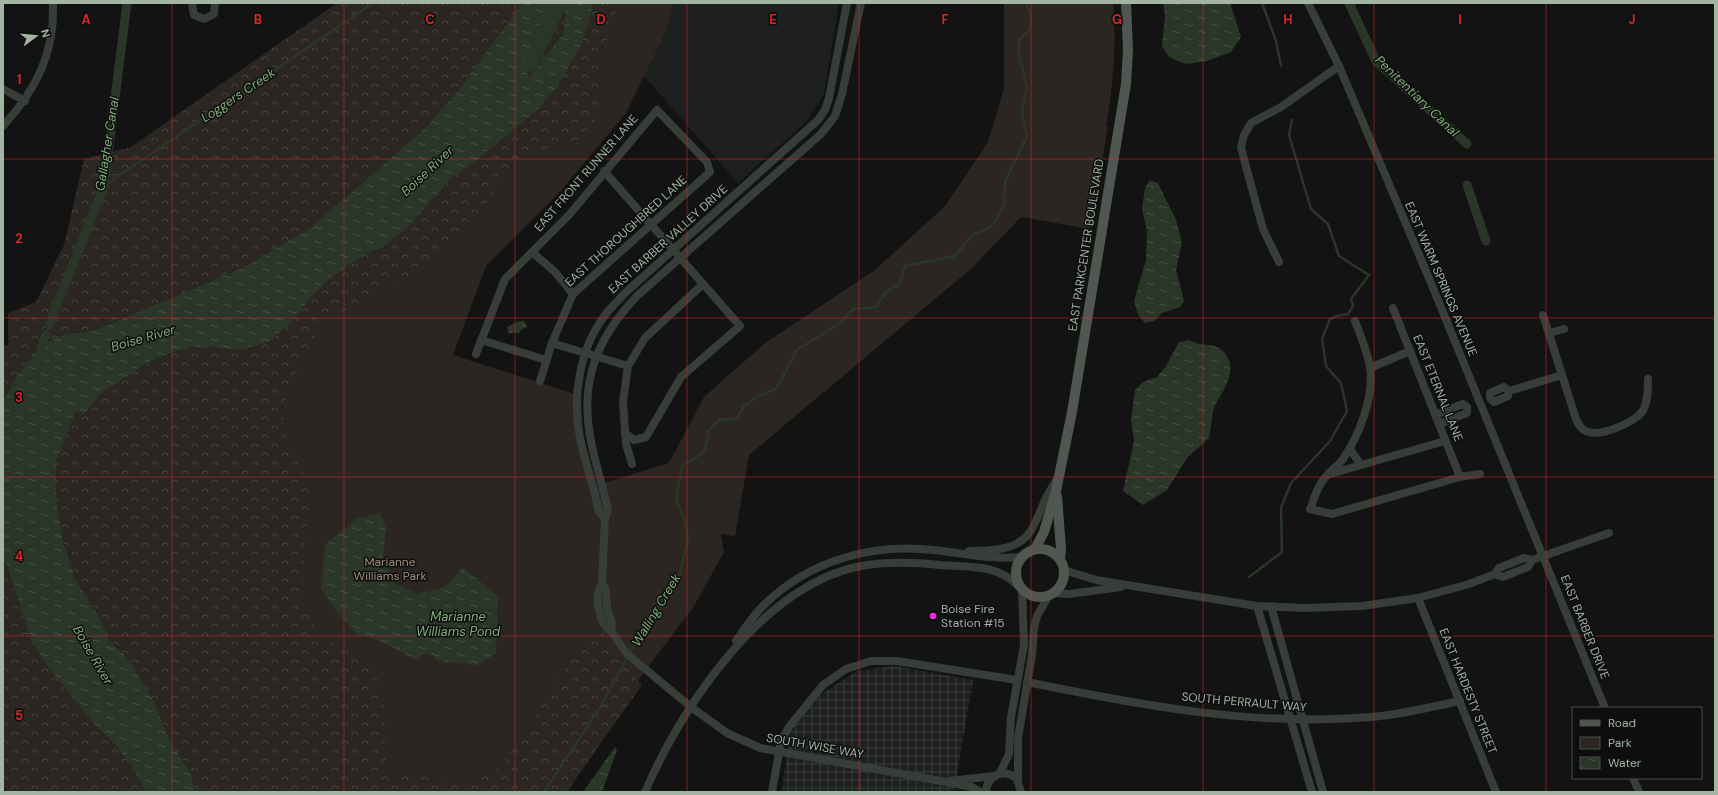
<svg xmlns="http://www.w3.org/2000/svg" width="1718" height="795" viewBox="0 0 1718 795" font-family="'DM Sans',sans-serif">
  <defs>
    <pattern id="industrial-grid" width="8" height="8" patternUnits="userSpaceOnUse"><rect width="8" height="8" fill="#1e201f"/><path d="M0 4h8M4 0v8" fill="none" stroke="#3c3e3d"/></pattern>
    <pattern id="forest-crowns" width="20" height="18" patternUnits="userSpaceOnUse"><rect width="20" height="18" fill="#2b2622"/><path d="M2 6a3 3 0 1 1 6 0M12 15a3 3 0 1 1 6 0" fill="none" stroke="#47433f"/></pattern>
    <pattern id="water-ripples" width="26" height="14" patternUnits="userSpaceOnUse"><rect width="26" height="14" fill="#2a3728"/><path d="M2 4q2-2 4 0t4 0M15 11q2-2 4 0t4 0" fill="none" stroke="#465244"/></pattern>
  </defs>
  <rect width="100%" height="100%" fill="#121312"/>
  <path fill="#1e201f" d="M673,3H839L824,93L808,120L738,183L644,76L665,34Z"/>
  <path fill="url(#industrial-grid)" d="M894,666L973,680L954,792H781L792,725L823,693L857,671Z"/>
  <path fill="#2b2622" d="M602,3H674L665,34L626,113L558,194L486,266L453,355L581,396L583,435L597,485L669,463L704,397L765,343L875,270L945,206L988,142L1004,89V3H1113C1117,45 1113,85 1106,126L1108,127L1090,229L1021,217L972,268L749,455L735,536L721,534L724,552L694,606L621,703L566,784L285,792L281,341Z"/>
  <g fill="url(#forest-crowns)">
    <path d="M337,3H522L459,89L425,128L309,229L244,267L98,329L59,336L41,347L18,373L3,402V345L8,346V313L36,302L64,245L84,159L131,147Z"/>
    <path d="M555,3H566L563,34L527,81C526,72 533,66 535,57C541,40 544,18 555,3Z"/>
    <path d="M594,3H619L600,62V109L592,127L579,139L570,143L555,145L535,151L510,169L481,211L451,237L418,271L376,290L321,326L291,383L283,409L284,426L288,440L310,487L311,506L305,533L302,598C306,615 316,633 332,642C344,648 359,649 367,661C391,692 383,734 387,771L472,783L499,768L529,730L555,681L572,660L585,638L602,632L618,658L642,685L575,780L568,792H196L191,774L170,741L154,701L130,661L108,639L103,623L75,579L63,541L56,498V462L77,406L83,416L100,394L118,383L137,369L159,357L192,347H212L310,298L332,277L367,253L383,247L408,227L450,179L478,159L581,46Z"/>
    <path d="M3,554L31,640L44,662L95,725L119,749L133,768L145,792H7L3,785Z"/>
  </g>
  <g fill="url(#water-ripples)">
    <path d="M522,3H555C543,20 542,42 535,60C532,67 526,73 527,80L563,34L566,3H594L581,46L555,89L538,109L478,159L450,179L408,227L383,247L367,253L332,277L310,298L291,323L268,342L240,350L212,347H192L159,357L137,369L118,383L100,394L83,416L77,407L56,462V498L63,541L75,579L103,623L108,639L130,661L154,701L170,741L191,774L196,792H145L133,768L119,749L95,725L44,662L31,640L3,554V402L18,373L41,347L59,336L98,329L244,267L309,229L425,128L459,89Z"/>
    <path d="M1163,3H1230L1241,37L1231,52L1207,61L1186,64L1169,57L1162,46L1165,15Z"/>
    <path d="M1150,180L1158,183L1176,220L1182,242L1176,270L1184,301L1180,307L1162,313L1154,321L1145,323L1138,315L1134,301L1146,260L1147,231L1142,209L1145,188Z"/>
    <path d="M520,321H524L527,327L521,330L519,334L515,332L509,334L507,327Z"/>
    <path d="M1190,340C1199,347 1212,342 1222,350C1241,369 1223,389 1214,408C1211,417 1211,429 1209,438L1187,458L1167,490L1143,505L1123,491L1134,441L1131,419L1135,390L1143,382L1157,377L1166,366L1179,342Z"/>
    <path d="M379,513L386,528L383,557L396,584L418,594L445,587L463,568L498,596L496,653L478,665L437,661L434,656L429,653L421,655L418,661L377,639L357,634L337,612L321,589L325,545L356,519Z"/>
    <path d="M615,747L617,750L602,792H583Z"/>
  </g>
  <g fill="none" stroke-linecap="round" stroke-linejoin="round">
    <g stroke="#2a3728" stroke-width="2.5">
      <path d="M1262,3L1276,41L1281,66"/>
      <path d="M104,186L373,3"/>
      <path d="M1249,577L1282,552L1281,508L1291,483L1330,441L1347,411L1341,383L1326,366L1322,339L1330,319L1337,316L1348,314L1353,306L1351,299L1369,275L1339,256L1328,224L1311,209L1289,135L1292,120"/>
      <path d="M544,792L602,704L639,636L680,574L688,539L684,517L676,501L682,466L704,452L709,430L719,420L737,418L744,406L757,397L776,389L797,350L840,323L853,309L876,307L886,292L900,284L905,266L955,256L972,235L989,228L997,219L1004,204L1005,182L1027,136L1022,112L1027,87L1018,50L1020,39L1030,29L1031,17L1026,3"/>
    </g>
    <g stroke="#2a3728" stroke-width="9">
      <path d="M1349,3L1376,61L1467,144"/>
      <path d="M1467,185L1486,241"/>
      <path d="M49,325L104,186L127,3"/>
      <path d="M40,358L41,347L46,335"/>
    </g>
    <path stroke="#2a3728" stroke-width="15" d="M530,64L560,3"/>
    <g stroke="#373d39" stroke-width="8">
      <path d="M192,3L194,15L204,19L214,14L215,3"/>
      <path d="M861,3L842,94L835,116L821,134L637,296C598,337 580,379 590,436C594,461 603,485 608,510L605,518L602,583L606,590L607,608L612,623L611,631L627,654L691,707L727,733L760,748L946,782L972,787L981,792"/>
      <path d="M1308,3L1339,66L1431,283L1605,708"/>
      <path d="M3,89L25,101"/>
      <path d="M3,126C36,90 55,53 53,3"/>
      <path d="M604,171L740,326L681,377L646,437L634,440L625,433"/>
      <path d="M532,252L555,272L573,294"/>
      <path d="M1279,262L1263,229L1245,163L1241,147L1244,135L1251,123L1281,107L1339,66"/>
      <path d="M1393,308L1460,477"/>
      <path d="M1543,315L1576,419C1578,424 1581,429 1586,431C1599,438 1633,423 1642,412C1648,403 1648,389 1648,379"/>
      <path d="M1355,321C1361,336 1367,351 1370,367C1374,397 1360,434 1343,459C1338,466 1330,471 1324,479C1317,487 1314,499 1310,509L1332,514L1460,477L1480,474"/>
      <path d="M1549,333L1564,329"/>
      <path d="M481,340L546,360"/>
      <path d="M552,343L628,366"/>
      <path d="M476,354L505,279L569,215L657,110L707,162L710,172L573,294L552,343L540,381"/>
      <path d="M1370,368L1410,351"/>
      <path d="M1504,387L1509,391L1508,396L1494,402L1490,398V393Z"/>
      <path d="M1509,391L1562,375"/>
      <path d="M1435,415L1463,404L1467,407V413L1439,424"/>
      <path d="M632,464L626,444L623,402L628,366L645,338L703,284"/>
      <path d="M1361,465L1445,441"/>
      <path d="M1330,474L1361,465L1350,449"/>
      <path d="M605,518L599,512C594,487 585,463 580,438C572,399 579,351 603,318C609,309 618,301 625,293L818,120L825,110L829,98L847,3"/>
      <path d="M969,551C979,551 990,551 1000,549C1031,544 1034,525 1045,500C1048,493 1053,486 1057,479"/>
      <path d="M1532,560L1609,533"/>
      <path d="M1064,570L1096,580L1257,606L1304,608L1362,606L1418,598L1469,584L1495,574L1499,568L1524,558L1532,560L1528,567L1503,577L1495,574"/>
      <path d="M602,583C594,595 598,623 611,631"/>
      <path d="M1054,593L1069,594L1121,587"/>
      <path d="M1418,598L1496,792"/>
      <path d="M1257,606L1312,792"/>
      <path d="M1271,606L1323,792"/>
      <path d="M736,641C745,628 754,614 766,603C811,560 873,543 934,550C963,553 992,560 1021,557"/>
      <path d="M1027,682C1139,705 1255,727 1370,717C1400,715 1430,707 1460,701"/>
      <path d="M1000,773L1009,754L1011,717L1024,645L1022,590"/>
      <path d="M1633,778L1639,792"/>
      <path d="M949,781L994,776"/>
      <path d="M1018,781V738L1032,655L1034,629L1037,616L1048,597"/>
      <path d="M645,792C682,707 760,589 856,567C884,561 912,562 940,565C968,567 999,564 1019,587"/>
      <path d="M772,792L781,741L789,727L823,685L846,669L871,661H897L1017,680"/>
      <path d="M986,792C987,775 1004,768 1017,779L1021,792"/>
    </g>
    <g stroke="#4f5750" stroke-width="10">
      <path d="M1057,496L1061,549L1060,559"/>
      <circle cx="1040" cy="573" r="24"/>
      <path d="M1035,549L1044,532L1056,491L1072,412L1126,84L1128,50L1126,3"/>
    </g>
  </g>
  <path fill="none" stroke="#d62828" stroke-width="1" stroke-opacity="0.55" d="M172,3V792M344,3V792M515,3V792M687,3V792M859,3V792M1031,3V792M1203,3V792M1374,3V792M1546,3V792M3,159H1715M3,318H1715M3,477H1715M3,636H1715"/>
  <circle fill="#f12ce4" stroke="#0d0e0d" stroke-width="1.5" cx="933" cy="616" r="4"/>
  <g text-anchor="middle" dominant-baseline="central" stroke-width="3" stroke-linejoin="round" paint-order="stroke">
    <g font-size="12" fill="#a3b4a5" stroke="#0d0e0d">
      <text transform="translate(586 173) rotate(-49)">EAST FRONT RUNNER LANE</text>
      <text transform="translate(626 231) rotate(-42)">EAST THOROUGHBRED LANE</text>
      <text transform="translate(668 239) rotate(-42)">EAST BARBER VALLEY DRIVE</text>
      <text transform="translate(1086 245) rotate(-81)">EAST PARKCENTER BOULEVARD</text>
      <text transform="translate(1441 279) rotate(67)">EAST WARM SPRINGS AVENUE</text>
      <text transform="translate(1438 388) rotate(68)">EAST ETERNAL LANE</text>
      <text transform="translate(1585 627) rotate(68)">EAST BARBER DRIVE</text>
      <text transform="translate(1468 691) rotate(68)">EAST HARDESTY STREET</text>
      <text transform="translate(1244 702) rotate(5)">SOUTH PERRAULT WAY</text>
      <text transform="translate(815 746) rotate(10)">SOUTH WISE WAY</text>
    </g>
    <g font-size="12" fill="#9f8b7a" stroke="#0d0e0d">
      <text x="390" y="562">Marianne<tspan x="390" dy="14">Williams Park</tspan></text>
    </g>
    <g font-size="12" fill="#a3b4a5" stroke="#0d0e0d" text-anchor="start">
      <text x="941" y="609">Boise Fire<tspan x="941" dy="14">Station #15</tspan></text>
    </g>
    <g font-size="13" font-style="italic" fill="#81af79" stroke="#0d0e0d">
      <text transform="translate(238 95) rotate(-34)">Loggers Creek</text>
      <text transform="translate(1417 96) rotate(44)">Penitentiary Canal</text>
      <text transform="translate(107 144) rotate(-81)">Gallagher Canal</text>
      <text transform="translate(427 171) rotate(-43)">Boise River</text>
      <text transform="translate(143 338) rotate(-16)">Boise River</text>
      <text transform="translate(656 610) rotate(-59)">Walling Creek</text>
      <text x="458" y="616">Marianne<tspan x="458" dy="15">Williams Pond</tspan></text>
      <text transform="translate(93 655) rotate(60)">Boise River</text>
    </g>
  </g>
  <g font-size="13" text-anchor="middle" font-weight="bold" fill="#d62828" stroke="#0d0e0d" stroke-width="3" stroke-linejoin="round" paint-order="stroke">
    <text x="86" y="24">A</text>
    <text x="258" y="24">B</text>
    <text x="430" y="24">C</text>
    <text x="601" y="24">D</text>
    <text x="773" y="24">E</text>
    <text x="945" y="24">F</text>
    <text x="1117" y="24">G</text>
    <text x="1288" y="24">H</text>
    <text x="1460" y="24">I</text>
    <text x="1632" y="24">J</text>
    <text x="19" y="84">1</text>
    <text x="19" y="243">2</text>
    <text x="19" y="402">3</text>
    <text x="19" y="561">4</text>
    <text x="19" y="720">5</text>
  </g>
  <rect width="1718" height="795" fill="none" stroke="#a3b4a5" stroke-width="8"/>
  <rect x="1572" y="707" width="130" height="72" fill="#0d0e0d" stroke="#49504a"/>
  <rect x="1580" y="720" width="20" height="6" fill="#4f5750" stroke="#49504a"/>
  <text x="1608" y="727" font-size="12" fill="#a3b4a5">Road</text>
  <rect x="1580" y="737" width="20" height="12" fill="#2b2622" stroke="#49504a"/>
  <text x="1608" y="747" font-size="12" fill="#a3b4a5">Park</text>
  <rect x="1580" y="757" width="20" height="12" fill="url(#water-ripples)" stroke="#49504a"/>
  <text x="1608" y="767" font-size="12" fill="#a3b4a5">Water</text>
  <g transform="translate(36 36) rotate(74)" stroke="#0d0e0d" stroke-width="3" paint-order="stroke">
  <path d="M0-3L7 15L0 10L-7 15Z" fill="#a3b4a5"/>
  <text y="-6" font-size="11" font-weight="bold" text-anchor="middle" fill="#a3b4a5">N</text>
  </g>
</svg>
